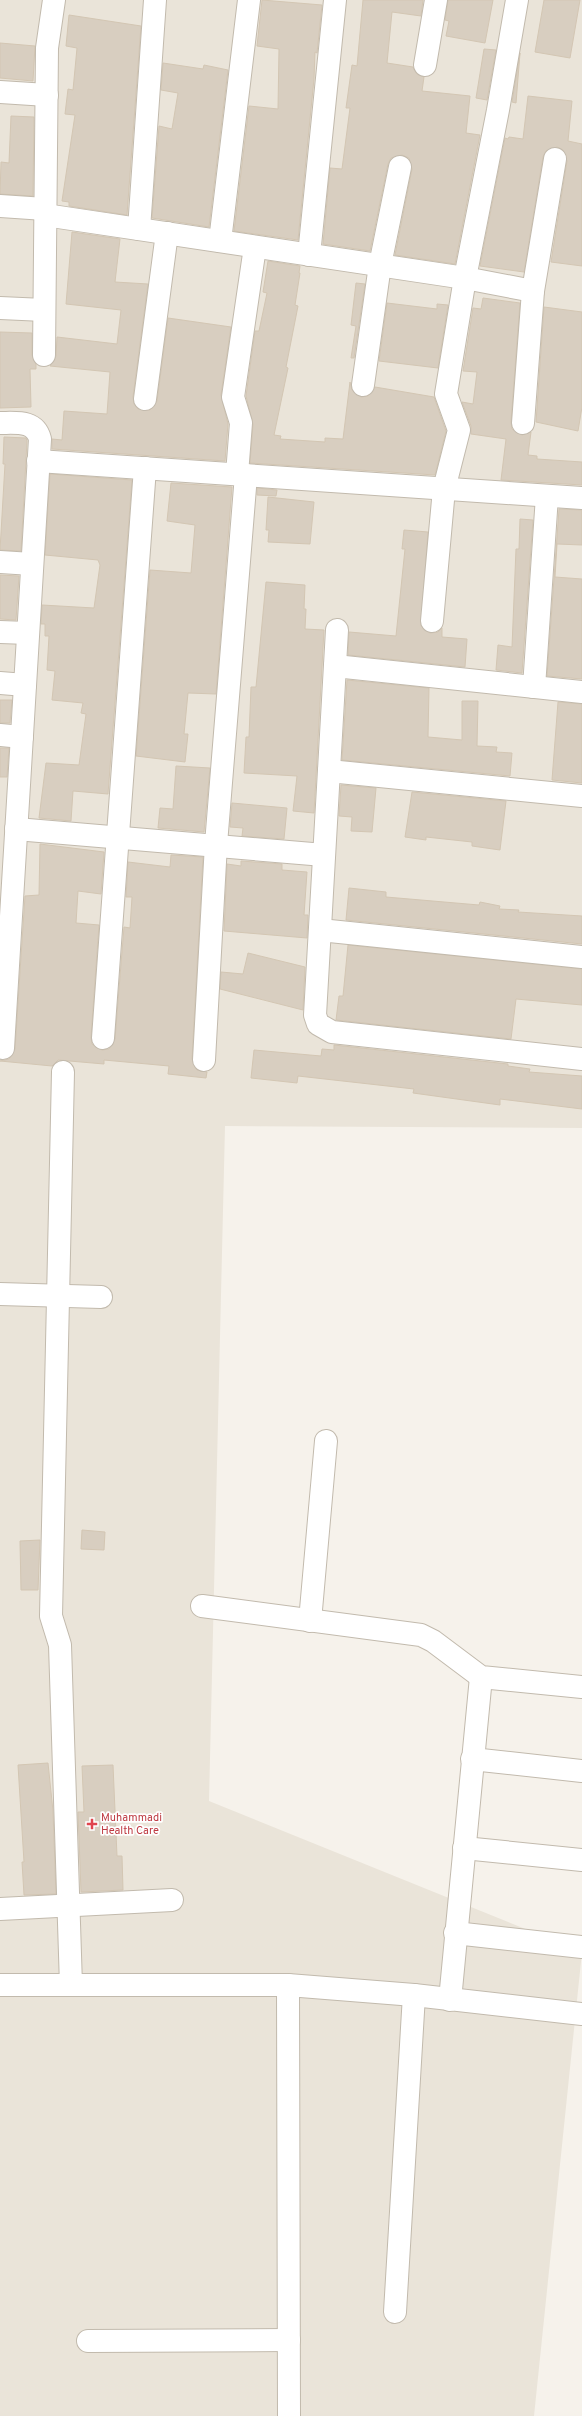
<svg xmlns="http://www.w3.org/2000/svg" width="582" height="2416" viewBox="0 0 582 2416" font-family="Overpass,sans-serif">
  <rect width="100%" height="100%" fill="#f6f2eb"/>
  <path fill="#eae4d9" d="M0,0H582V1128L225,1126L209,1801L582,1952L534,2416H0Z"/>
  <g fill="#d8cec0" stroke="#d3c6b3">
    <path d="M262,0L322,5L317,53L315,52L314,79L298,240L234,231L249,106L278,109L279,49L257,46Z"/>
    <path d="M363,0H423L421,16L392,12L387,63L413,67L417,74L424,77L422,91L470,96L466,133L480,135L455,264L395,255L412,169L409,158L402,155L391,158L388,164L370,251L323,244L330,168L342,169L350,108H346L352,65L357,66Z"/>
    <path d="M448,0H493L485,43L446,36L449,21L445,20Z"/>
    <path d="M544,0H580L570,58L535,52Z"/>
    <path d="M69,15L141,26L127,215L69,206V202L62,201L75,115L65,114L68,89L73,90L77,48L66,46Z"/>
    <path d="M0,43L35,46L33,81L0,78Z"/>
    <path d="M484,49L496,50L487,100L476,98Z"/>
    <path d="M520,53L516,103L512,102Z"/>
    <path d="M163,63L203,69L204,65L228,70L209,227L152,218L159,126L172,129L178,93L161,90Z"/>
    <path d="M528,96L572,101L568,141L582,144V266L551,262L567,161L563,150L557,147L546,151L543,157L524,272L480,266L505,138L508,139L509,137L523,139Z"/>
    <path d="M11,116L34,117L33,196L0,194L1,162L9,163Z"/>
    <path d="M72,232L120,239L115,282L148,284L133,397L134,404L138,409L150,410L157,401L168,318L231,327L221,395L228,424L225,461L52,449V439L62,440L64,411L107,414L110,372L50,366L56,356L57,337L117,344L121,310L66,304Z"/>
    <path d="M268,261L300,266L299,273H300L295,305L298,306L286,367L288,368L274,435L281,436L280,439L325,442V438L343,439L350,382L352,390L361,397L368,396L375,387L434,397L446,431L435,475L250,463L253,424L246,396L255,331H259L267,293L263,292Z"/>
    <path d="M356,283L365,284L354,358H351L356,326L351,325Z"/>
    <path d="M483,298L520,303L511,422L512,429L522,435L531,432L528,455L537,456V459L582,462V485L501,480L506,439L471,434V426L462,402L473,404L477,372L463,371L473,308L481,309Z"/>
    <path d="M387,303L437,309V304L448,305L438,368L379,361Z"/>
    <path d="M544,307L582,312V407L578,431L536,422Z"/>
    <path d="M0,332L32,333V355L36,364V369H30L31,407L0,408Z"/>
    <path d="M4,437L26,438L27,441L21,551L0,550L5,464H3Z"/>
    <path d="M50,474L132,480L108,794L73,791L71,821L39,818L46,763L79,765L86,714L81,713L83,703L52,700L55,671L47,670L49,636H45V624H41L42,605L94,608L100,565L98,560L45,555Z"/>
    <path d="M171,483L232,487L216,694L188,693L184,734H188L185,762L136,756L150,570L191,573L195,525L167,521Z"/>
    <path d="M257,488L277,490L276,496L257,495Z"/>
    <path d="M268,497L314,502L310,544L268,542L269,530H266Z"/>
    <path d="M559,509L582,510V545L557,544L555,577L582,579V679L547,676Z"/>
    <path d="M520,519L533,520L522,673L496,670L498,645L512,647L516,549H519Z"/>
    <path d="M404,530L428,532L421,626L430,633L438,632L442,628V637L467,639L465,667L348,655L349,632L396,636L405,549H402Z"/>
    <path d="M0,575L19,576L16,620L0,619Z"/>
    <path d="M266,582L305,585L304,609H306L305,629L324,630L314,813L293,811L297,776L244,773L246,737H249L251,687H256Z"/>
    <path d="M347,680L429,688L428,737L462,740V701H478L477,746L497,747L496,752L512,753L510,776L342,760Z"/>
    <path d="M0,700H12L10,723H0Z"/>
    <path d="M558,702L582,704V783L552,780Z"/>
    <path d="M0,748H9L7,777H0Z"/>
    <path d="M176,766L210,768L204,832L158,828L160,808L173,809Z"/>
    <path d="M341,785L376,788L372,832L351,831L352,817L339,816Z"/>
    <path d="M412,792L506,801L500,850L472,846V842L426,837V840L405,837Z"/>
    <path d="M232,803L287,808L284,839L242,836L243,828L230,827Z"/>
    <path d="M40,844L104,852L101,894L78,891L76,923L99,925L91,1037L92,1044L102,1050L109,1049L115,1039L124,927L130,928L132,897H126L128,862L170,867L171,855L203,857L192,1059L197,1070L207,1072L206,1078L168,1074L169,1066L104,1060V1064L58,1060L52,1066L0,1061L9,1059L15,1049L25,896L39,895Z"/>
    <path d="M241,861L282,864V870L307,872L304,915H308L307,938L224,931L227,864L241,866Z"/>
    <path d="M349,888L386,892V897L479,905L480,902L500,906L499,909L519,910L518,912L582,916V944L346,920Z"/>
    <path d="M348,945L582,969V1005L516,999L511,1039L336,1020L339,996H343Z"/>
    <path d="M248,953L305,967L303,1010L220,989L221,972L243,974Z"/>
    <path d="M334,1045L508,1064V1066L530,1069L529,1072L582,1076V1109L500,1099V1105L413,1093L414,1089L298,1076L297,1083L251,1078L254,1050L321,1056L322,1049L334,1050Z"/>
    <path d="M82,1530L105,1532L104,1550L81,1549Z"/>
    <path d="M40,1540L38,1590H21L20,1541Z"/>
    <path d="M48,1763L53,1811L56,1894L24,1895L22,1862H24L18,1765Z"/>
    <path d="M113,1765L117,1856H122L123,1890L81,1892L78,1812H84L82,1766Z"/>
  </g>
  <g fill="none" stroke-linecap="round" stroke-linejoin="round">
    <g stroke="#c2baad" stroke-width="24">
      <g id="minor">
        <path d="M425,65L436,0"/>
        <path d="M0,92L47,95"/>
        <path d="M0,206L45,209"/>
        <path d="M45,215L465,278L533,291"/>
        <path d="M139,229L155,0"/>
        <path d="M220,241L249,0"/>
        <path d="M309,255L335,0"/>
        <path d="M0,308L44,310"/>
        <path d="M44,355L47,48L54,0"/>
        <path d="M363,385L380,265L400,167"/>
        <path d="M145,399L167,233"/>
        <path d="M0,423C17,423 35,420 40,439L3,1048"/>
        <path d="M523,423L533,291L555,159"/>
        <path d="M38,461L582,498"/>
        <path d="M237,474L241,423L233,397L255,247"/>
        <path d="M0,562L32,564"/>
        <path d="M432,621L444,489L459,430L446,394L465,278L498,110L517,0"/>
        <path d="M337,630L315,1015L318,1024L332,1032L582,1059"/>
        <path d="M0,632L28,633"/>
        <path d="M335,666L582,692"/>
        <path d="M0,683L25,685"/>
        <path d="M534,687L547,496"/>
        <path d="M0,735L22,737"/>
        <path d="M329,771L582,796"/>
        <path d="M16,829L324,855"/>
        <path d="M320,930L582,957"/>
        <path d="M103,1038L145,468"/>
        <path d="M204,1060L216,844L246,475"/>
        <path d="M63,1072L51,1616L60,1645L71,1985"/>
        <path d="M0,1294L101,1297"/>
        <path d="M202,1606L421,1635L433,1641L481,1677L582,1687"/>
        <path d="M310,1621L326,1441"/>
        <path d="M472,1759L582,1771"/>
        <path d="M464,1848L582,1860"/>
        <path d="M0,1909L172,1900"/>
        <path d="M455,1933L582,1947"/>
        <path d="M0,1985H288L414,1995L582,2014"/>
        <path d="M288,1985L289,2416"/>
        <path d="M450,2000L481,1677"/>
        <path d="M395,2312L414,1995"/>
        <path d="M88,2341L289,2340"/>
      </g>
    </g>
    <use href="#minor" stroke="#fff" stroke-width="22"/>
  </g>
  <path fill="#e0444e" stroke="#fff" stroke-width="1.5" d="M90 1818h4v4h4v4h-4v4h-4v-4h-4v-4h4z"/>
  <g text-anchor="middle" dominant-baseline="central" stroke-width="3.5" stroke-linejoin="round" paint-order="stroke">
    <g font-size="11" fill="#be3a42" stroke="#fff" text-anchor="start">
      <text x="101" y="1818">Muhammadi<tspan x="101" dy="13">Health Care</tspan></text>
    </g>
  </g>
</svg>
